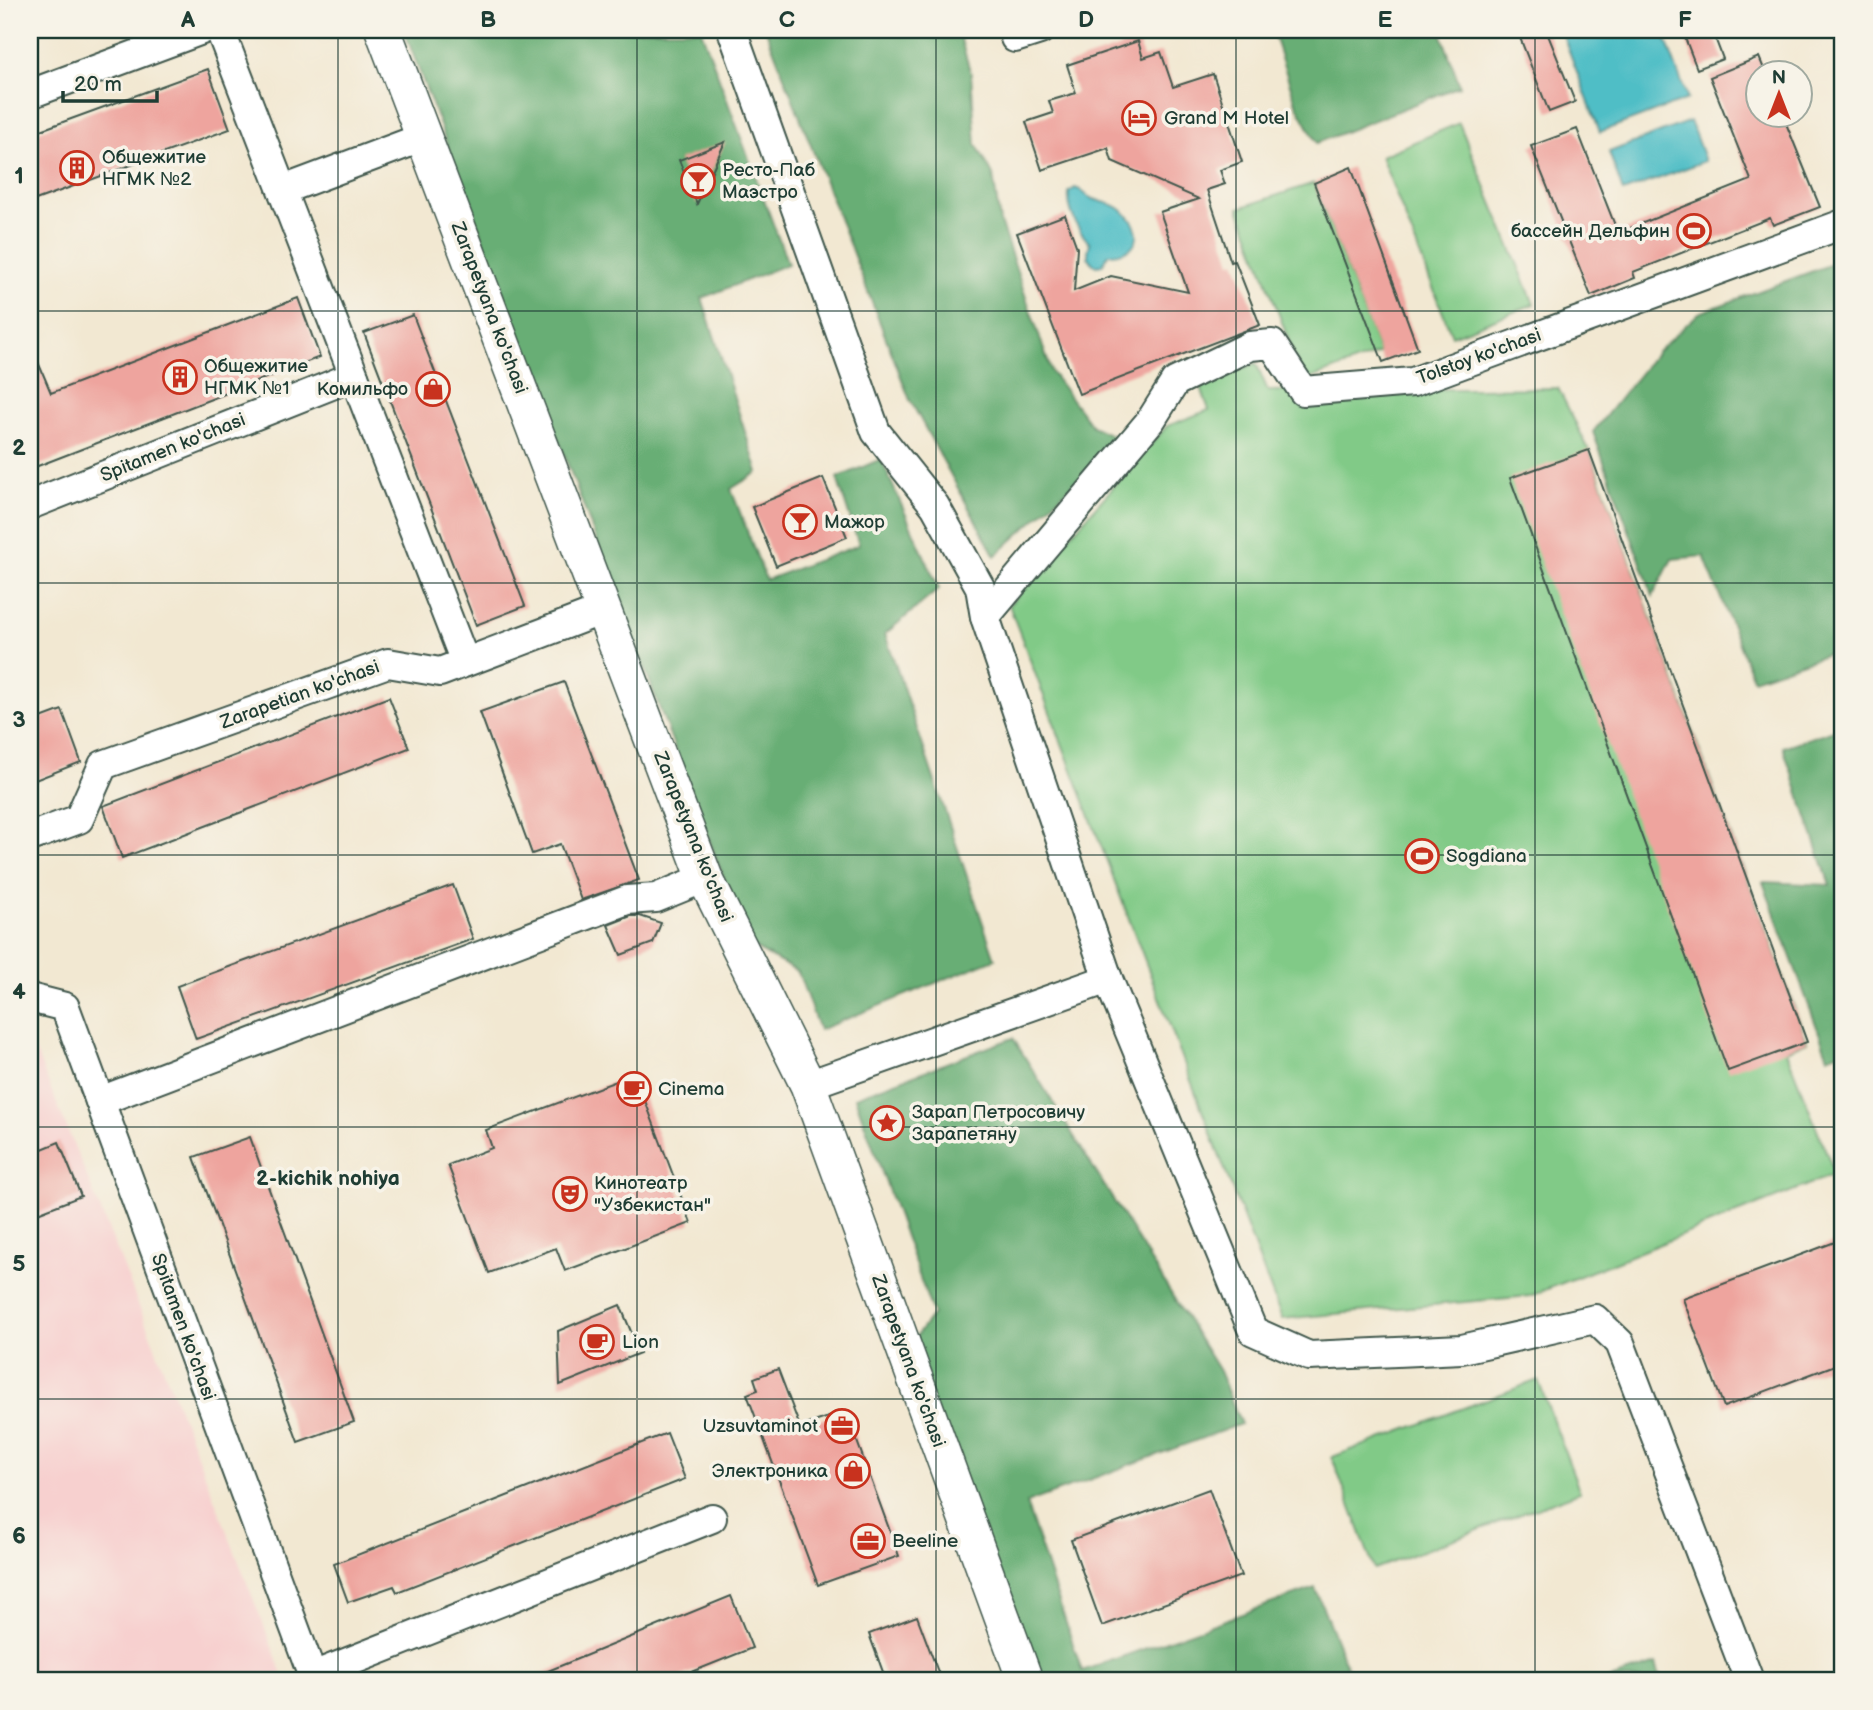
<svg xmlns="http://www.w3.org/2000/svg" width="1873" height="1710" viewBox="0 0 1873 1710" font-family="'Balsamiq Sans',sans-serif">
  <rect width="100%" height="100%" fill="#f7f3e8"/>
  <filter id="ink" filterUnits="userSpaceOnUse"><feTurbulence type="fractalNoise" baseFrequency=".0143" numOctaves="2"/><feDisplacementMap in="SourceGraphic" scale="14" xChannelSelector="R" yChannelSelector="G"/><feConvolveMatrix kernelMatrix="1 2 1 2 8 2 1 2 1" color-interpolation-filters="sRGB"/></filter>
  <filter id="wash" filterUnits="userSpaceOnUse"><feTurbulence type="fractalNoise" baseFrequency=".00686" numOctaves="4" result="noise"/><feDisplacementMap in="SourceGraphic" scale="28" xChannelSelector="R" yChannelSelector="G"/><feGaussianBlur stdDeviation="1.57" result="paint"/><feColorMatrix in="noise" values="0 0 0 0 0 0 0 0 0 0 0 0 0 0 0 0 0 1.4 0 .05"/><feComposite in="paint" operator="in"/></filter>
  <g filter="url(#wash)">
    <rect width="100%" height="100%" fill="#f2e8d2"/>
    <path fill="#f7d0cf" d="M30,1038L119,1255L285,1680H30Z"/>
    <g fill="#81ca87" stroke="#50845e" stroke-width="2">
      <path d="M1459,123L1534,304L1452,336L1381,156Z"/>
      <path d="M1314,183L1380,353L1304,381L1239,208Z"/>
      <path d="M1256,363L1268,391L1558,388L1589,450L1807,1042L1786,1051L1835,1174L1530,1296L1282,1319L1009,605L1167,426L1209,410L1200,385Z"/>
      <path d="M1538,1380L1580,1492L1374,1569L1332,1457Z"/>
    </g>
    <g fill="#68ae74" stroke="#447654" stroke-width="2">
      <path d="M404,30H701L788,264L702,298L758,472L731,489L766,580L859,545L837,478L881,459L939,589L885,634L995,959L819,1030L798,972L749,945Z"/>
      <path d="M766,30H958L971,74L976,144L993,175L1000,222L1052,373L1092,426L1122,440L995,556L910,400Z"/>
      <path d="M1272,30H1440L1460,86L1317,143L1297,106Z"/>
      <path d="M1843,260V649L1753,679L1704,556L1672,559L1653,596L1593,432L1657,352L1699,313Z"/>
      <path d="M1843,727V1051L1828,1057L1763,882L1830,885L1783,747Z"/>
      <path d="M1013,1038L1219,1371L1241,1424L1026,1503L1082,1671L1315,1588L1352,1680H1035L907,1348L933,1314L855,1097Z"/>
      <path d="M1656,1664L1661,1680H1607Z"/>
    </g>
    <g fill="#50bec6" stroke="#387e7d" stroke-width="2">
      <path d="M1561,30H1662L1688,99L1600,132Z"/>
      <path d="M1690,121L1705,161L1623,192L1609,152Z"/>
      <path d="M1075,188C1083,190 1083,193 1089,197C1100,203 1114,202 1124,212C1147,233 1138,254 1108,254L1102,265L1096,266C1086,259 1087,254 1090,243C1078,232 1067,208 1069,192Z"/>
    </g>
    <g id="blocks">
      <g fill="#eea49e">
        <path d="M1517,30H1546L1575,102L1549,112Z"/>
        <path d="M1682,30H1712L1723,59L1697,69Z"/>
        <path d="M1138,41L1143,58L1161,52L1173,87L1213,74L1242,162L1220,170L1225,184L1207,190L1231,262L1235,261L1260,325L1079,394L1017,233L1065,215L1077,248L1074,291L1111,276L1188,292L1160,212L1199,199L1112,161L1108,148L1042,170L1026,122L1053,113L1049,101L1076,93L1067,65Z"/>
        <path d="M1759,57L1766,74H1758V116H1783L1820,207L1773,225L1770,218L1633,272L1635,278L1591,296L1531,146L1577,129L1618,233L1751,180L1710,77Z"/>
        <path d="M208,69L230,129L30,202V134Z"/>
        <path d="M725,142L697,204L679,160Z"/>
        <path d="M1351,167L1418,349L1383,362L1314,183Z"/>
        <path d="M298,298L320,357L30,469V343L51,393Z"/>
        <path d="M413,315L525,606L476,625L364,333Z"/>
        <path d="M1589,450L1807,1042L1728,1071L1510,478Z"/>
        <path d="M823,478L847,537L776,566L752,507Z"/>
        <path d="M564,682L639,880L581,900L560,844L532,854L480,712Z"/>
        <path d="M389,697L409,748L122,858L103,806Z"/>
        <path d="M62,710L81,762L30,782V722Z"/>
        <path d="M453,885L473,939L196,1039L177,986Z"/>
        <path d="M631,916H640L661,923L653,943L621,955L608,925Z"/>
        <path d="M635,1074L691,1223L565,1271L556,1248L489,1273L448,1165L492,1148L486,1130Z"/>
        <path d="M250,1137L354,1422L298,1442L194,1157Z"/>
        <path d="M59,1142L81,1196L30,1216V1154Z"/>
        <path d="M1843,1239V1362L1724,1407L1683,1299Z"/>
        <path d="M620,1305L640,1353L560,1385L558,1331Z"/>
        <path d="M778,1369L800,1427L846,1411L899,1556L818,1585L747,1394L758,1390L754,1378Z"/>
        <path d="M667,1433L685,1479L397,1592L394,1586L348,1602L334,1564Z"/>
        <path d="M1209,1489L1241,1576L1102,1626L1071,1540Z"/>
        <path d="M731,1596L752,1648L672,1680H526Z"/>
        <path d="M917,1616L941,1680H886L869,1634Z"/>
      </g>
    </g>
  </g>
  <g filter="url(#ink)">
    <use href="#blocks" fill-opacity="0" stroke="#3f574c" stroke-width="2"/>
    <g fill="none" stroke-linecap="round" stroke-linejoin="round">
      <g stroke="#3f574c" stroke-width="32">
        <g id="minor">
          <path d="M220,30L465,662"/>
          <path d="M732,30L876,432L935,506L980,587L985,617L1108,979"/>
          <path d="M1015,38L1040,30"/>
          <path d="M30,94L202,30"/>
          <path d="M283,190L424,137"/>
          <path d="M30,505L354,376"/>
          <path d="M985,617L1151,420L1175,382L1250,346L1272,344L1303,391L1413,382L1843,224"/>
          <path d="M30,837L79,819L103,765L388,663L440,672L603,610"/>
          <path d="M30,998L65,1007L314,1680"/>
          <path d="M808,1085L1108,979L1253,1331L1309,1356L1462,1349L1595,1319L1620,1343L1749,1680"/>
          <path d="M100,1101L627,900L656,898L705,878"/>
          <path d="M313,1676L712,1518"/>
        </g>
      </g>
      <g stroke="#3f574c" stroke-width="38">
        <path id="tertiary" d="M383,30L705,878L808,1085L1025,1680"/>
      </g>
      <use href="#minor" stroke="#fff" stroke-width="28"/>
      <use href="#tertiary" stroke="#fff" stroke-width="35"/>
    </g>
  </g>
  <path fill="none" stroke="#1f3d34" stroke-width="2" stroke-opacity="0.55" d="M338,30V1680M637,30V1680M936,30V1680M1236,30V1680M1535,30V1680M30,311H1843M30,583H1843M30,855H1843M30,1127H1843M30,1399H1843"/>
  <defs>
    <g id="hotel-ring" transform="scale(1.75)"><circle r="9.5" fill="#f7f3e8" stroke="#c8321e" stroke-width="1.5"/><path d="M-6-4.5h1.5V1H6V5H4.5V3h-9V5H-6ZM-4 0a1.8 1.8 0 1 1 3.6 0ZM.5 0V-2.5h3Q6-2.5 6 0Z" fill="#c8321e"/></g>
    <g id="building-ring" transform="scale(1.75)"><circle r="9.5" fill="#f7f3e8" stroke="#c8321e" stroke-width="1.5"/><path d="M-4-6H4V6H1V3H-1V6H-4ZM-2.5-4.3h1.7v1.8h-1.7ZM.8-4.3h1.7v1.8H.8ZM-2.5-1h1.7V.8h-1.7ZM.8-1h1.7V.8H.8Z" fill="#c8321e"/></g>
    <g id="bar-ring" transform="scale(1.75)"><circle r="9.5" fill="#f7f3e8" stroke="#c8321e" stroke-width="1.5"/><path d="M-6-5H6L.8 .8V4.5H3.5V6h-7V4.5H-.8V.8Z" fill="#c8321e"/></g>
    <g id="stadium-ring" transform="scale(1.75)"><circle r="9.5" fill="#f7f3e8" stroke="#c8321e" stroke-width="1.5"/><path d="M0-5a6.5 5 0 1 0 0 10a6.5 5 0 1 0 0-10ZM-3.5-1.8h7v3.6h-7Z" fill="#c8321e"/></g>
    <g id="shop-ring" transform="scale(1.75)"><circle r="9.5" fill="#f7f3e8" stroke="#c8321e" stroke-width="1.5"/><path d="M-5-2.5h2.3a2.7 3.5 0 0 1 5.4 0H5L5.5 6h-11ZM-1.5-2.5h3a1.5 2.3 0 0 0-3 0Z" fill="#c8321e"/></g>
    <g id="cafe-ring" transform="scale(1.75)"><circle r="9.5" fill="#f7f3e8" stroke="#c8321e" stroke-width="1.5"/><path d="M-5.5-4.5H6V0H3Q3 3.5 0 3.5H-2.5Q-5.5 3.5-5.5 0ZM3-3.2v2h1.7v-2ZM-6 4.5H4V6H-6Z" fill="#c8321e"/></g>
    <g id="sight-ring" transform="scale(1.75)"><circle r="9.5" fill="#f7f3e8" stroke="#c8321e" stroke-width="1.5"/><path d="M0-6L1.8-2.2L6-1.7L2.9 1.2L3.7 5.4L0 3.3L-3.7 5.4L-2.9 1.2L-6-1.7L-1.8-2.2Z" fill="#c8321e"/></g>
    <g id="theatre-ring" transform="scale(1.75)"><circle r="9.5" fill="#f7f3e8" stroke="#c8321e" stroke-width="1.5"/><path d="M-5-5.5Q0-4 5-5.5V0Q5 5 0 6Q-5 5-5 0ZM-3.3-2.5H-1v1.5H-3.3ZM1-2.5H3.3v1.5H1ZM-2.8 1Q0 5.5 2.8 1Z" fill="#c8321e"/></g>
    <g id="office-ring" transform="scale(1.75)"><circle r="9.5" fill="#f7f3e8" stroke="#c8321e" stroke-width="1.5"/><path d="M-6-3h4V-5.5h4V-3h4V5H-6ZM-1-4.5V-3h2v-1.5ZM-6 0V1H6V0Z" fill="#c8321e"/></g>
  </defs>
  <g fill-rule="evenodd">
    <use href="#hotel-ring" x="1139" y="118"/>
    <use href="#building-ring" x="77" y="168"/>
    <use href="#bar-ring" x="698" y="181"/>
    <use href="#stadium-ring" x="1694" y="231"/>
    <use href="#building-ring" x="180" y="377"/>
    <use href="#shop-ring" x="433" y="389"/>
    <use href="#bar-ring" x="800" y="522"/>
    <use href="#stadium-ring" x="1422" y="856"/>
    <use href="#cafe-ring" x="634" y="1089"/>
    <use href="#sight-ring" x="887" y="1123"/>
    <use href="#theatre-ring" x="570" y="1194"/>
    <use href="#cafe-ring" x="597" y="1342"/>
    <use href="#office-ring" x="842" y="1426"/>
    <use href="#shop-ring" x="853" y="1471"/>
    <use href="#office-ring" x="868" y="1541"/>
  </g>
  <g text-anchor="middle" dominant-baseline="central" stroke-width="7" stroke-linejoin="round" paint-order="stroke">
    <g font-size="19" fill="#1f3d34" stroke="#f7f3e8" text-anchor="start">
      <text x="1164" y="118">Grand M Hotel</text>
      <text x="102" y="157">Общежитие<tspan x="102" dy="22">НГМК №2</tspan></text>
      <text x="722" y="170">Ресто-Паб<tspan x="722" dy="22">Маэстро</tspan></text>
      <text x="1670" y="231" text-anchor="end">бассейн Дельфин</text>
      <text x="204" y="366">Общежитие<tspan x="204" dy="22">НГМК №1</tspan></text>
      <text x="408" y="389" text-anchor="end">Комильфо</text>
      <text x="824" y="522">Мажор</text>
      <text x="1446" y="856">Sogdiana</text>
      <text x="658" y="1089">Cinema</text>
      <text x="912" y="1112">Зарап Петросовичу<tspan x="912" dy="22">Зарапетяну</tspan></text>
      <text x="594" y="1183">Кинотеатр<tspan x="594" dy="22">"Узбекистан"</tspan></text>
      <text x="622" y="1342">Lion</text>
      <text x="818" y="1426" text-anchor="end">Uzsuvtaminot</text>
      <text x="828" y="1471" text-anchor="end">Электроника</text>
      <text x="892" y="1541">Beeline</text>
    </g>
    <g font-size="19" fill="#1f3d34" stroke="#f7f3e8">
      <text transform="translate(489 308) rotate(69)">Zarapetyana ko'chasi</text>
      <text transform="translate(1479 357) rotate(-20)">Tolstoy ko'chasi</text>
      <text transform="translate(173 448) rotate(-22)">Spitamen ko'chasi</text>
      <text transform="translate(300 695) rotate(-20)">Zarapetian ko'chasi</text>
      <text transform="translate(693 837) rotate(68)">Zarapetyana ko'chasi</text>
      <text transform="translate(183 1327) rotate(70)">Spitamen ko'chasi</text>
      <text transform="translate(908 1361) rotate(70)">Zarapetyana ko'chasi</text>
    </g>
    <g font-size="21" font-weight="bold" fill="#1f3d34" stroke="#f7f3e8">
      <text x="328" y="1178">2-kichik nohiya</text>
    </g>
  </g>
  <rect width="1873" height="1710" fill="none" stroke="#f7f3e8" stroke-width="77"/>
  <g transform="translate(1779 94)"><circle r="33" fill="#f7f3e8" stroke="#a1aaa0" stroke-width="2"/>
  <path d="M0-5L12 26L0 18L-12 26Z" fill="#c8321e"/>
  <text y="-10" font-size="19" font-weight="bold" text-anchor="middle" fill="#1f3d34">N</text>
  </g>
  <path d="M63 91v10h94v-10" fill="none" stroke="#1f3d34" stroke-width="3.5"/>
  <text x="74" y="91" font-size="21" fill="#1f3d34" stroke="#f7f3e8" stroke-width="5" paint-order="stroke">20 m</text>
  <rect x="38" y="38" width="1796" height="1634" fill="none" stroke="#1f3d34" stroke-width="2.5"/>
  <g font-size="23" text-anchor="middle" font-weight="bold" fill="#1f3d34">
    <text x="188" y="27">A</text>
    <text x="488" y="27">B</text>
    <text x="787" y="27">C</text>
    <text x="1086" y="27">D</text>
    <text x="1385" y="27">E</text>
    <text x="1685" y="27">F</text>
    <text x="19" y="183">1</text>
    <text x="19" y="455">2</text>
    <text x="19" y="727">3</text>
    <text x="19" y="999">4</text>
    <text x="19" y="1271">5</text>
    <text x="19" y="1543">6</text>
  </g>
</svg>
